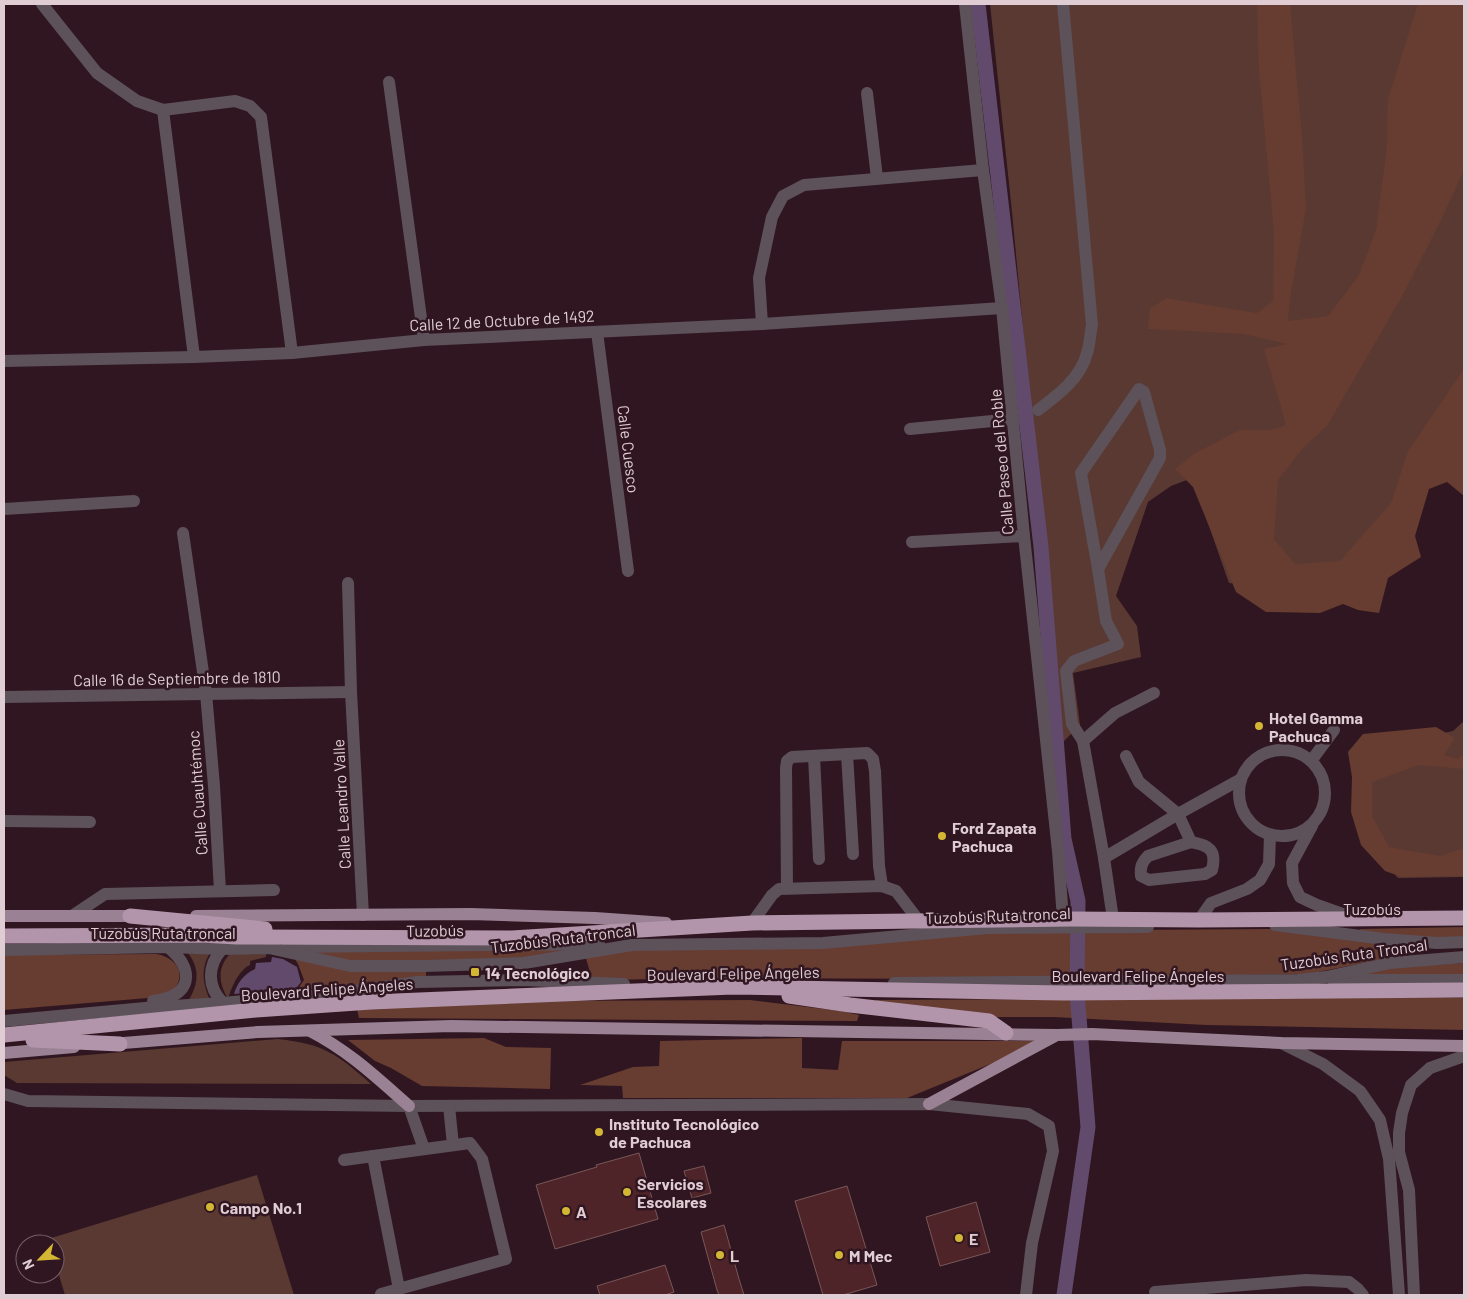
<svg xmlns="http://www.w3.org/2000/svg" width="1468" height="1299" viewBox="0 0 1468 1299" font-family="Barlow,sans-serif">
  <rect width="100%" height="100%" fill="#301621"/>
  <g fill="#593931">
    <path d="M990,4H1464V491L1443,476L1425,484L1403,561L1261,587L1229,583L1192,478L1171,486L1148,502L1116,596L1137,626L1141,657L1073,673L1080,725L1062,743L1012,212Z"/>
    <path d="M1464,721V877L1398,878L1364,842L1372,748L1453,731Z"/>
    <path d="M188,953H210C200,969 203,985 211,1002L187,1003C198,986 201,970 188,953Z"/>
    <path d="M266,953V957L250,961V965C240,969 232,986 229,996L227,997C218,982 218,966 230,954Z"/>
    <path d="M278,1039C324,1044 337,1054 371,1084L17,1083L4,1075V1062Z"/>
    <path d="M257,1175L294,1295H65L55,1262V1244H49L48,1239Z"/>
  </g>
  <g fill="#673c31">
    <path d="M1257,4H1290L1302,137L1306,209L1291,292L1288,321L1328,316L1359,275L1376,230L1387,146L1388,99L1418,4H1464V170L1443,216L1404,293L1327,426L1303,448L1278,480L1274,539L1295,564L1340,561L1391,503L1408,451L1464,369V496L1447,482L1429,489L1415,536L1421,557L1388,578L1379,613L1358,610L1343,604L1320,613L1266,612L1236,592L1193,487L1175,469L1195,453L1240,430H1271L1286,425L1264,349L1287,344L1244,334L1148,329L1150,309L1166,298L1257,313L1273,301L1274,233L1259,70Z"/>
    <path d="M1436,727L1455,738L1444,755L1458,759L1464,754V769L1419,765L1372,782V816L1389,847L1440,856L1464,848V876L1402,877L1385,871L1361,845L1351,812L1352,777L1348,752L1363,734Z"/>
    <path d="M1464,927V938H1441L1361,932L1360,929Z"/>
    <path d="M1269,929L1388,944V958L1308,974L989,979L689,978L615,980L592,979L585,955L629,948L987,931Z"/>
    <path d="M588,947L523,959L419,962L341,960L294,950Z"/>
    <path d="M156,954C171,956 186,969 177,985C174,991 166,994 160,997L4,1010V955Z"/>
    <path d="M295,959L426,969V978L366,985L297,990L304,980L298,964Z"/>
    <path d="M1464,963V976L1346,977L1385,968Z"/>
    <path d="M1402,997L1464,998V1030L1206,1025L1054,1017H973L876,1002V1000Z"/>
    <path d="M750,1000L841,1011L859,1015L857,1021L359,1018L357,1009L526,1001Z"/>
    <path d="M484,1038L506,1047L551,1048L550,1089L422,1086L391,1068L375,1061L348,1040Z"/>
    <path d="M802,1038V1068L838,1070L842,1041H1037V1045L907,1098H623L622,1086L580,1085L633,1067L659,1066L660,1041Z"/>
  </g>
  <path fill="#624a6d" d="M272,957L283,959L297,967L301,982C295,991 290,992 279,993V990L234,994C237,983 244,974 255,969L256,963L271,962Z"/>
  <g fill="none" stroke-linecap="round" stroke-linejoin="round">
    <path stroke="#624a6d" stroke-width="15" d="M978,4L1041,547L1064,839L1078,901L1077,993L1088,1127L1064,1295"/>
  </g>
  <g fill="#4e2428" stroke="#795759">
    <path d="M639,1153L658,1219L555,1249L536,1185L597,1167L596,1165Z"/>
    <path d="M704,1166L711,1193L692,1198L684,1171Z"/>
    <path d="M847,1186L877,1285L843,1295H823L795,1201Z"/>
    <path d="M976,1202L990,1252L940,1266L926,1217Z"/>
    <path d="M724,1225L739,1279L744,1295H719L717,1290L701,1232Z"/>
    <path d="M665,1265L674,1292L665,1295H600L597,1286Z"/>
  </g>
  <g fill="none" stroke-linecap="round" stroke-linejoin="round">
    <g stroke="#5d515a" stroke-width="12">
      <path d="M42,4L97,73L137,101L163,110L235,101L250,106L261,117L292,353"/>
      <path d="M965,4L983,170L1002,308L1024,536L1058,851L1063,919"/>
      <path d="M389,82L424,340"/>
      <path d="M867,93L877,178"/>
      <path d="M163,110L194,357"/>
      <path d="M762,324L759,278L772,217L783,196L804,185L983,170"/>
      <path d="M597,332L628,571"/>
      <path d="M4,361L194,357L292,353L424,340L762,324L1002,308"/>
      <path d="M1139,389L1144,392L1160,450V458L1098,569L1081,473Z"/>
      <path d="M1038,410C1058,395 1081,378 1087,353C1090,344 1090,334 1092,325L1063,4"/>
      <path d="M910,429L1013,419"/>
      <path d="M4,509L134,501"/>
      <path d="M183,533L206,693L214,786L220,891"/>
      <path d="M912,542L1024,536"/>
      <path d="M1098,569L1106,621L1118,644L1074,661L1066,671L1072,724L1083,741L1104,858L1113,919"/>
      <path d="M348,583L351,692L363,915"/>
      <path d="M4,697L351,692"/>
      <path d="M1083,741L1115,713L1154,693"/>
      <circle cx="1282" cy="793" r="43"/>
      <path d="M847,754L853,854"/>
      <path d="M814,756L819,859"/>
      <path d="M1126,756L1139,782L1178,814L1241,779"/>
      <path d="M1311,761L1334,730"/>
      <path d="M4,821L90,822"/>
      <path d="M1312,826L1292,863L1293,883L1300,897L1317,905L1351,917"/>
      <path d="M1191,842C1209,845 1217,850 1212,870L1205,874L1149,880L1141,876C1140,867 1142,862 1148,856Z"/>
      <path d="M1104,858L1178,814L1191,842"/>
      <path d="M787,888L786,768L787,761L792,757L867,753L873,759L875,771L879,866L882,886"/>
      <path d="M72,916L105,894L274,890"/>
      <path d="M1199,920L1211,903L1247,889L1260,880L1269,864L1270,835"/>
      <path d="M752,923L772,895L779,889L882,886L896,891L919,921"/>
      <path d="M1275,925L1384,939L1437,943L1464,942"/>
      <path d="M287,947L599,944"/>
      <path d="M222,949C207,966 207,987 223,1003"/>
      <path d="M4,950L168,947L222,949L269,948L350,966H424L524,963L632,945L823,943L988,928L1148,927"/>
      <path d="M1333,980H1464"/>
      <path d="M894,983L1298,980L1326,977L1390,963L1464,957"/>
      <path d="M153,1001C192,997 196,970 168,947"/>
      <path d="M4,1021L156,1007L223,1003L275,998L327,995L417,982L523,980L624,984"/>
      <path d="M1281,1043L1323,1064L1360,1091L1380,1120L1389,1159L1399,1295"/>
      <path d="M4,1094L28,1101L409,1106L929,1104L1028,1114L1049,1126L1053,1151L1032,1243L1026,1295"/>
      <path d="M409,1106L424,1149"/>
      <path d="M449,1106L453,1145"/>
      <path d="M373,1156L399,1289"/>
      <path d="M344,1160L470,1143L482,1159L506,1259L381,1294"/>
      <path d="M1155,1292L1306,1280L1349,1282L1358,1289L1363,1295"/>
      <path d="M1414,1295L1409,1190L1399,1152V1133L1402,1113L1411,1085L1430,1068L1464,1056"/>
    </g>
    <g stroke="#9a8294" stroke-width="12">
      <path d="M4,916H139"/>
      <path d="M196,916L471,914L595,918L666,923"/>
      <path d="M310,1031C349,1051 376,1077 409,1106"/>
      <path d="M111,1044L258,1032L451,1026L1057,1035L1092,1034L1281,1043L1464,1046"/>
      <path d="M4,1053L74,1047"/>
      <path d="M929,1104L1055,1036"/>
    </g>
    <g stroke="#b295ab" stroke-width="15">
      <path d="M130,916L265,929"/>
      <path d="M4,936L201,935L237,937L512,938L752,923L1071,919L1199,920L1464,918"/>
      <path d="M789,996L850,1005L989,1021L1006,1033"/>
      <path d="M4,1035L256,1010L371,1002L733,987L1064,993L1464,990"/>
      <path d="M33,1040L120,1044"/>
    </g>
  </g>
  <g fill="#d4b635" stroke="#301621" stroke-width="2">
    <circle cx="1259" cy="726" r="5"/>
    <circle cx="942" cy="836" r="5"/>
    <rect x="470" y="967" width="10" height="10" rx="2.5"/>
    <circle cx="599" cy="1132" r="5"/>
    <circle cx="627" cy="1192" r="5"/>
    <circle cx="210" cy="1207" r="5"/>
    <circle cx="566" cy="1211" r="5"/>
    <circle cx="959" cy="1238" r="5"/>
    <circle cx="720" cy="1255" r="5"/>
    <circle cx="839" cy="1255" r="5"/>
  </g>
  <g text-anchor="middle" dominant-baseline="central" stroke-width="5" stroke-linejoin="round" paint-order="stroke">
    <g font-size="16" fill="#e0cdd3" stroke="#301621">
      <text transform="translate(502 320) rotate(-3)">Calle 12 de Octubre de 1492</text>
      <text transform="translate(629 449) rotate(83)">Calle Cuesco</text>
      <text transform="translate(1001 462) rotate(-95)">Calle Paseo del Roble</text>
      <text transform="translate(177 678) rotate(-1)">Calle 16 de Septiembre de 1810</text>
      <text transform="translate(197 793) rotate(-94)">Calle Cuauhtémoc</text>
      <text transform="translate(341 804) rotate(-93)">Calle Leandro Valle</text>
      <text x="1372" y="908">Tuzobús</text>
      <text transform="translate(998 915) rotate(-2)">Tuzobús Ruta troncal</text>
      <text transform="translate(435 930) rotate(-1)">Tuzobús</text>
      <text x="163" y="932">Tuzobús Ruta troncal</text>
      <text transform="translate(563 938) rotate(-7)">Tuzobús Ruta troncal</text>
      <text transform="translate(1354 954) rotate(-8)">Tuzobús Ruta Troncal</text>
      <text transform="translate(733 973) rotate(-1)">Boulevard Felipe Ángeles</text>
      <text x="1138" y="975">Boulevard Felipe Ángeles</text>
      <text transform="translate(327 989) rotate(-4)">Boulevard Felipe Ángeles</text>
    </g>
    <g font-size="16" font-weight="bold" fill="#e0cdd3" stroke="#301621" text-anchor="start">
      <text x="1269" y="717">Hotel Gamma<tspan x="1269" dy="18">Pachuca</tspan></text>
      <text x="952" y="827">Ford Zapata<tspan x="952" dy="18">Pachuca</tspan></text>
      <text x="485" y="972">14 Tecnológico</text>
      <text x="609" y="1123">Instituto Tecnológico<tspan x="609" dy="18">de Pachuca</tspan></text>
      <text x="637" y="1183">Servicios<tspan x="637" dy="18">Escolares</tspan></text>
      <text x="220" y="1207">Campo No.1</text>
      <text x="576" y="1211">A</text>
      <text x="969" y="1238">E</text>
      <text x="730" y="1255">L</text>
      <text x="849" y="1255">M Mec</text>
    </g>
  </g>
  <rect width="1468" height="1299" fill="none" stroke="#e0cdd3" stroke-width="10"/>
  <g transform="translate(40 1259) rotate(245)"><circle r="24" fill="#301621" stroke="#765f68"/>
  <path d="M0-4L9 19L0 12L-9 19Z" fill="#d4b635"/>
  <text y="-8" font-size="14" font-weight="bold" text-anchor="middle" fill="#e0cdd3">N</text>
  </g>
</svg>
